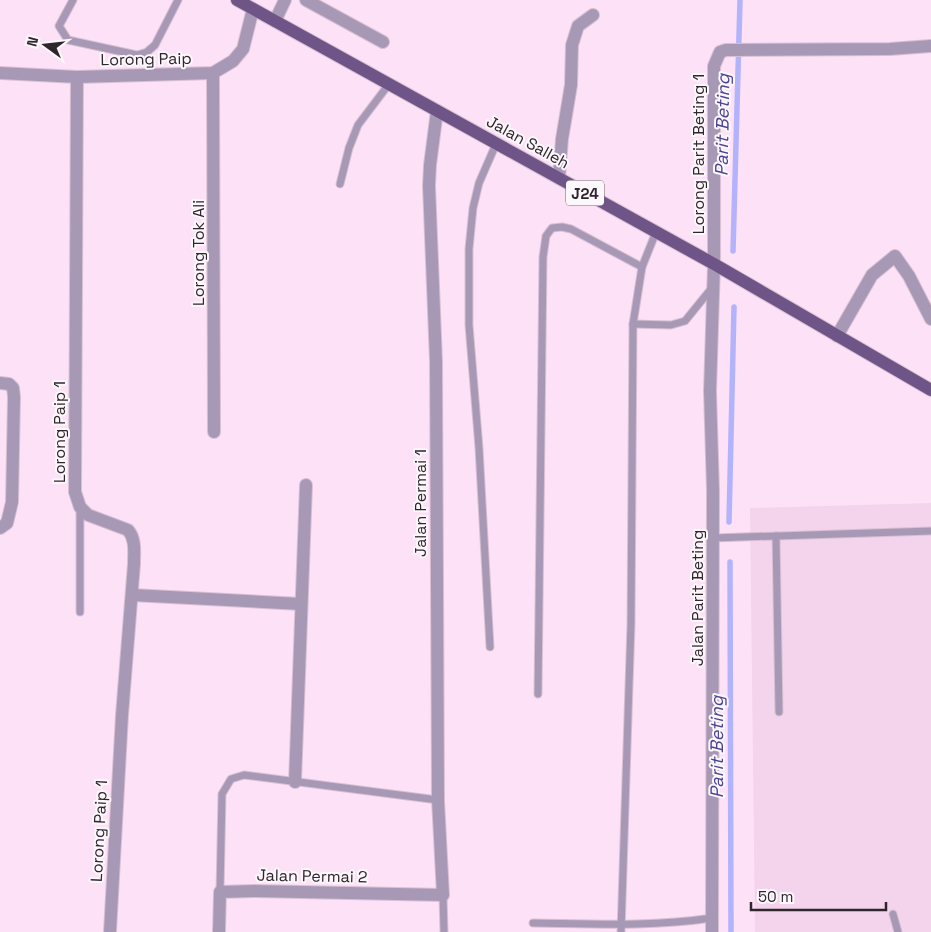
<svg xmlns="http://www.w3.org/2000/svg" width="931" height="932" viewBox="0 0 931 932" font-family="'Space Grotesk',sans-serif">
  <rect width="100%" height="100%" fill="#fde2f7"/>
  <path fill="#f4d3ed" d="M931,503V932H755L750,508Z"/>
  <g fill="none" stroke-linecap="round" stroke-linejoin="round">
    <g stroke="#b2b3fa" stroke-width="5.5">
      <path d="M733,251L740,0"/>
      <path d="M729,522L734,307"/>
      <path d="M730,562L731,932"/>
    </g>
    <g stroke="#d8c0d3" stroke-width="9">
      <g id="service">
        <path d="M73,0L59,26L68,40L137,55L147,52L155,45L178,0"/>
        <path d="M340,184L349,148L358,125L389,84"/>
        <path d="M633,324L671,325L685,321L711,289"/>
        <path d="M776,536L779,712"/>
        <path d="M713,538L931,531"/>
        <path d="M80,612V507"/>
        <path d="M490,647L479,448L469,325V249L473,208L479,183L496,144"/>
        <path d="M538,694L543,257L546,236L552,228L562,227L571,229L642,267"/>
        <path d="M220,892L222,794L231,779L244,775L438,800"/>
        <path d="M443,895L444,932"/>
        <path d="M893,914L898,932"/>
        <path d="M533,923C595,924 651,927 712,918"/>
        <path d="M621,932L631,624L633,324L642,267L656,232"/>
      </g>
    </g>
    <g stroke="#d8c0d3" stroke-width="14">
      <g id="minor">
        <path d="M306,0L383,42"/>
        <path d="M275,21L285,0"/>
        <path d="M0,73L77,77L213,73L233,61L243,49L253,9"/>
        <path d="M213,73L214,432"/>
        <path d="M77,77L75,492L80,507L88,515L128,530C136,539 134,552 134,564L122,715L110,932"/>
        <path d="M559,178L562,139L571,85L572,45L578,26L593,15"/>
        <path d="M837,336L872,275L895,256L909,276L931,319"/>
        <path d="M0,383L9,384L13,388L14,397L12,502L7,523L0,528"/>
        <path d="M132,595L301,604"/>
        <path d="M295,782L306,485"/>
        <path d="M219,932L220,892L254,891L443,895L438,800L436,361L429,186L430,165L437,111"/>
        <path d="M712,932L713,491L710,391L714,264V66L720,52L726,50L890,49L931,46"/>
      </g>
    </g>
    <g stroke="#d8c0d3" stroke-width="14">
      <path id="primary" d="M237,0L714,264L931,390"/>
    </g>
    <use href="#service" stroke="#a799b6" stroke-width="7"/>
    <use href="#minor" stroke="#a799b6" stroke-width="12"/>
    <use href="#primary" stroke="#6f5487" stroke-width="12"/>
  </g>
  <g text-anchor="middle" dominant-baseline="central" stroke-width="4" stroke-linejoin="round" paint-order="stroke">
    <rect fill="#fcf7fb" stroke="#6c646b" stroke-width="1" x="566" y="180.5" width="38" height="25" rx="4"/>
    <g font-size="15" font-weight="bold" fill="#2f252d">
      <text x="585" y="193">J24</text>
    </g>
    <g font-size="16" fill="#2f252d" stroke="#fcf7fb">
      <text transform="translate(146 59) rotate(-1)">Lorong Paip</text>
      <text transform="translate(528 142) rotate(29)">Jalan Salleh</text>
      <text transform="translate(698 154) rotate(-90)">Lorong Parit Beting 1</text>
      <text transform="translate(198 253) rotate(-90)">Lorong Tok Ali</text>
      <text transform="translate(59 432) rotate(-90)">Lorong Paip 1</text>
      <text transform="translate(420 503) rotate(-90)">Jalan Permai 1</text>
      <text transform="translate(697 598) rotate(-90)">Jalan Parit Beting</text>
      <text transform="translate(99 831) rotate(-87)">Lorong Paip 1</text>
      <text transform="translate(312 876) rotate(1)">Jalan Permai 2</text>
    </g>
    <g font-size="18" font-style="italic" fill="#4a4496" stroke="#fcf7fb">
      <text transform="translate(722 125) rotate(-89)">Parit Beting</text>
      <text transform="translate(716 747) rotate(-90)">Parit Beting</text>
    </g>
  </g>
  <g transform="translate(45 45) rotate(285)" stroke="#fcf7fb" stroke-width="4" paint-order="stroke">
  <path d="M0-4L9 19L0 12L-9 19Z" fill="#2f252d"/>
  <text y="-8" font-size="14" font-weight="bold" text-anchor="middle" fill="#2f252d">N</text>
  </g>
  <path d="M751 902v8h135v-8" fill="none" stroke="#2f252d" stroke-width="2.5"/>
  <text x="758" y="902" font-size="15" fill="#2f252d" stroke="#fcf7fb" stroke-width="4" paint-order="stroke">50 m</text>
</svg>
